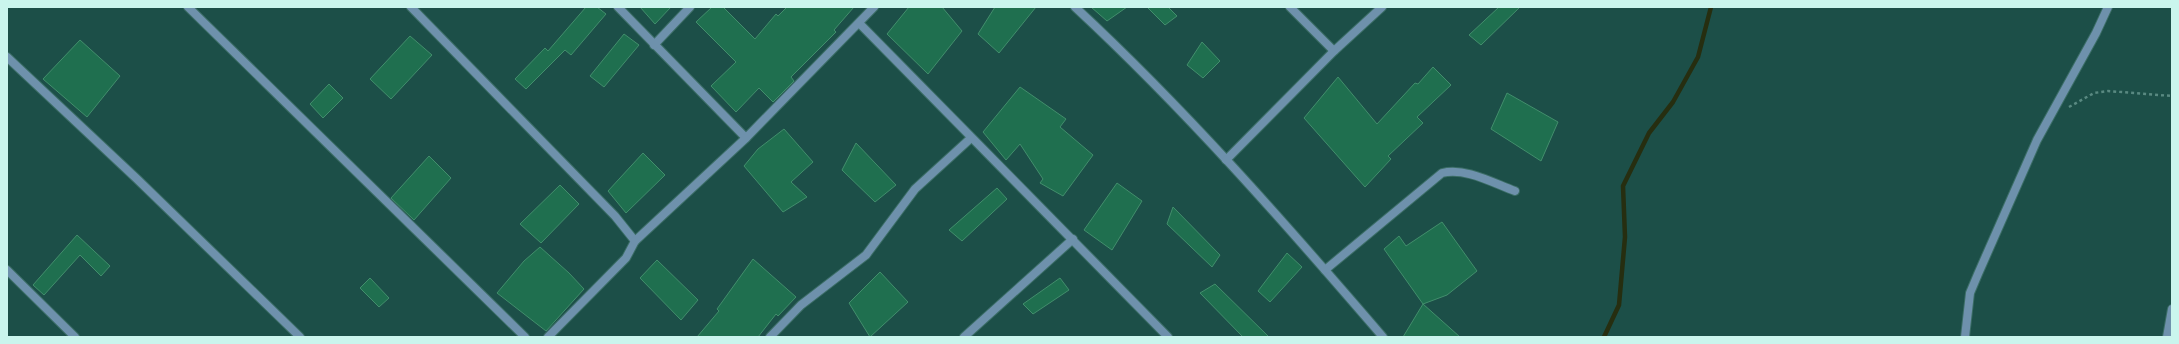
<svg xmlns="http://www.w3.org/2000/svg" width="2179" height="344" viewBox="0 0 2179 344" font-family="'Fira Sans',sans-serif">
  <rect width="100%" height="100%" fill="#1c4f48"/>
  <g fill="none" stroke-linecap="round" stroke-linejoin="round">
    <path stroke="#262e10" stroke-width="4.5" d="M1604,337L1619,305L1625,237L1623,186L1649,133L1673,102L1698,57L1711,7"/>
  </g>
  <g fill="#1f6f4f" stroke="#428e6c">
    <path d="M586,7H597L606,14L571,55L565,50L526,89L515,79L545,48L548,51Z"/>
    <path d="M640,7H671L655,24Z"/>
    <path d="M712,7H723L755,39L776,14L778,16L787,7H854L834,30L836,32L791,77L794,81L773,102L759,88L736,112L711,86L736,62L696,22Z"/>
    <path d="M909,7H942L962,31L928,74L887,34Z"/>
    <path d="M995,7H1036L999,53L978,34Z"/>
    <path d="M1091,7H1127L1107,21Z"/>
    <path d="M1147,7H1168L1177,16L1165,25Z"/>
    <path d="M1499,7H1520L1481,45L1469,35Z"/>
    <path d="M624,34L639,45L604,87L590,76Z"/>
    <path d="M410,36L432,55L391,99L370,79Z"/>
    <path d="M80,40L120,76L87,117L43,79Z"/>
    <path d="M1202,42L1220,61L1203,78L1187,65Z"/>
    <path d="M1433,67L1451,85L1417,117L1423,123L1388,156L1391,159L1365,187L1304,118L1338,77L1377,124L1415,83L1418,84Z"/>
    <path d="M329,84L343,98L323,118L310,104Z"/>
    <path d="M1020,87L1066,119L1060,127L1093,155L1063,196L1040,183L1043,179L1020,144L1006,160L983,132Z"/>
    <path d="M1507,93L1558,122L1541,161L1491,129Z"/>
    <path d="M784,129L813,162L791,182L807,197L783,212L744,166L758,149Z"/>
    <path d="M856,143L896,185L875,202L842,170Z"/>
    <path d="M643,153L665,175L626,213L608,191Z"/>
    <path d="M429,156L451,178L414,220L391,198Z"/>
    <path d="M1117,183L1142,201L1112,250L1084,230Z"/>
    <path d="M560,185L579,204L541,243L520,224Z"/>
    <path d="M997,188L1007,199L962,241L949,230Z"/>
    <path d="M1173,207L1220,255L1212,267L1167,224Z"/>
    <path d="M1442,222L1477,271L1447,295L1423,304L1384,249L1399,236L1406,246Z"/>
    <path d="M77,235L110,266L101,276L80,255L44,295L33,285Z"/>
    <path d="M540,247L569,273L584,289L546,331L497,293L524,261Z"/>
    <path d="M1287,253L1302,267L1270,302L1258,291Z"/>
    <path d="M753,259L796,297L778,316L776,314L758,337H697L719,311L717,309Z"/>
    <path d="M657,260L698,300L681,320L640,278Z"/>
    <path d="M880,272L908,302L870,337L849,303Z"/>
    <path d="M370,278L389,298L379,307L360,288Z"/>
    <path d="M1060,278L1069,290L1033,314L1023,304Z"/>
    <path d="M1215,284L1269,337H1243L1200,293Z"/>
    <path d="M1423,304L1460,337H1403Z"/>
  </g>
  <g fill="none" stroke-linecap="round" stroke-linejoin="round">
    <g stroke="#3b6d66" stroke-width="10">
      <g id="street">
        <path d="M188,7L525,337"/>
        <path d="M411,7L615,216L635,241L626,258L548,337"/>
        <path d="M618,7L746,138"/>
        <path d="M1075,7C1185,109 1285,223 1383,337"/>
        <path d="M1290,7L1334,51"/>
        <path d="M859,23L1168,337"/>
        <path d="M654,45L690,7"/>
        <path d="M7,57L137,179L300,337"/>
        <path d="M1226,160L1334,51L1382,7"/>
        <path d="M635,241L746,138L874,7"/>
        <path d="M7,270L75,337"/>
        <path d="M1325,270L1442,173C1465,167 1493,183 1515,191"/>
        <path d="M770,337L801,305L866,255L915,189L971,138"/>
        <path d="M964,337L1073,239"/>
        <path d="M1965,337L1970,293L1978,274L2037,140L2096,33L2108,7"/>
        <path d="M2167,337L2172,309"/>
      </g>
    </g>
    <path stroke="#598981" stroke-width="2.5" stroke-dasharray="3 3" stroke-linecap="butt" d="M2069,107L2094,93L2108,91L2172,96"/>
    <use href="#street" stroke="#6e91ac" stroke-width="8"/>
  </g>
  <rect width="2179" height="344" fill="none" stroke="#caf5ed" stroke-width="16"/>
</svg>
